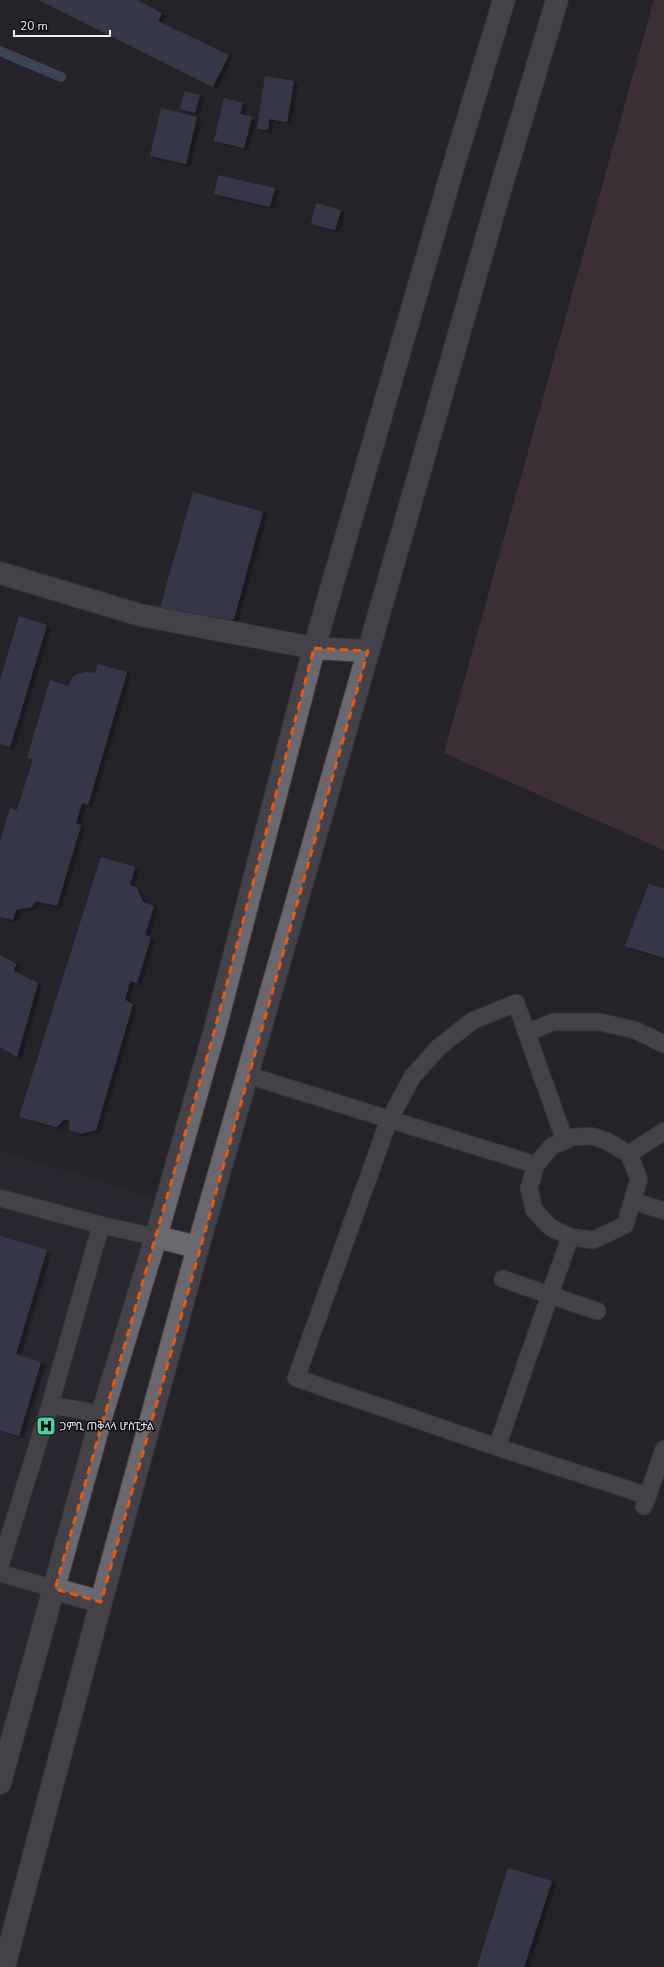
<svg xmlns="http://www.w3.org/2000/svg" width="664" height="1967" viewBox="0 0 664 1967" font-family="'Nunito Sans','Noto Sans Ethiopic',sans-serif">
  <defs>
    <filter id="shadow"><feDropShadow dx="4.5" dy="2.5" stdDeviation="1" flood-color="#0009"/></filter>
  </defs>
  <rect width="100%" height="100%" fill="#262329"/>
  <path fill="#302a35" d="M0,1151L151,1197L155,1222L69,1497L0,1742Z"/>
  <path fill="#553f43" d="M654,0H664V850L444,753Z"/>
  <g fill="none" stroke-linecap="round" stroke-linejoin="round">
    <path stroke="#546e89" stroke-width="10" d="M0,51L61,77"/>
  </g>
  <g fill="#4c5070" filter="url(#shadow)">
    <path d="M39,0H137L162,13L158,21L229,55L213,87Z"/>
    <path d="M265,76L294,81L287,122L269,119L268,130L257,129Z"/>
    <path d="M185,91L200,95L195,113L180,109Z"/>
    <path d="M224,98L243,103L240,114L252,117L244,148L214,141Z"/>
    <path d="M161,108L197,117L186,164L150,156Z"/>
    <path d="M218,175L275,188L270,207L214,194Z"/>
    <path d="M316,203L341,210L335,230L311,224Z"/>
    <path d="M193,492L263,512L234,619L214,625L159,611Z"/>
    <path d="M19,616L47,625L10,747L0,744V680Z"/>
    <path d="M98,664L127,672L88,805L82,803L76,823L81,825L57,906L36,901L32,907L16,910L13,920L0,917V842L10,808L17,810L33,759L27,758L50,680L68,686L72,678L77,674L87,672L95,673Z"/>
    <path d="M101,857L135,867L130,885L137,888L143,902L154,906L145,935L151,937L137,983L130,981L125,1000L133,1004L96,1130L81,1134L69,1130L70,1121L64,1119L57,1127L19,1117Z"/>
    <path d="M649,884L664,889V958L625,946Z"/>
    <path d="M0,955L16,964L14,971L38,983L17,1057L0,1047Z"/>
    <path d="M0,1236L47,1250L16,1354L41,1362L19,1436L0,1430Z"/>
    <path d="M508,1868L552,1881L524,1967H477Z"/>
  </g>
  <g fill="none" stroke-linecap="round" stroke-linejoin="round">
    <g stroke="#403e43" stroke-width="19">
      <g id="service">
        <path d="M527,1033L553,1022H600L635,1030L664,1044"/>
        <path d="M247,1075L536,1165"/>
        <path d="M591,1136L607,1141L629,1154L639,1179L625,1225L593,1240L570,1237L550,1227L534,1210L529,1188L536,1165L552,1146L574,1137Z"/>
        <path d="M565,1141L516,1003L472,1021L439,1047L413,1076L389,1120L296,1378L497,1447L648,1496"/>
        <path d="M629,1154L664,1131"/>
        <path d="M0,1198L101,1225L156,1237"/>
        <path d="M633,1201L664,1211"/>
        <path d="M503,1279L597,1311"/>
        <path d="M50,1405L102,1414"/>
        <path d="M497,1447L570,1237"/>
        <path d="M644,1506L664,1449"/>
        <path d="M0,1566L50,1405L101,1225"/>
        <path d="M0,1573L55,1589"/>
      </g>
    </g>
    <g stroke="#403e43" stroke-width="24">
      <path id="minor" d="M0,573L140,615L314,648"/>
    </g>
    <g stroke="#403e43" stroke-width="24">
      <g id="tertiary">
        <path d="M314,648L368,651"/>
        <path d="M156,1237L198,1247"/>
        <path d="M55,1589L101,1602"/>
        <path d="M0,1783L102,1414L156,1237L215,1029L314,648L449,181L504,0"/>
        <path d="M4,1967L101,1602L198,1247L499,194L557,0"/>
      </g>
    </g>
    <use href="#service" stroke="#6a676e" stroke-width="17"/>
    <use href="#minor" stroke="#6a676e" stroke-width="22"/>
    <use href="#tertiary" stroke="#6a676e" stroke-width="22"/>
  </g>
  <path d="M0 0H664V1967H0ZM314,648L368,651L101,1602L55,1589L215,1029Z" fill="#262329" fill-opacity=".55" fill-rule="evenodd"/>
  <path fill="none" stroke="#e8590c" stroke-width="3" stroke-dasharray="8 5" stroke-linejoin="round" d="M314,648L368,651L101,1602L55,1589L215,1029Z"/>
  <defs>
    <g id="hospital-square" transform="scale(1)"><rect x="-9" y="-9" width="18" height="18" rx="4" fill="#47d49d" stroke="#0f0d10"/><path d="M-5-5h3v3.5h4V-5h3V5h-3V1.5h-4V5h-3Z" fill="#111"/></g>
  </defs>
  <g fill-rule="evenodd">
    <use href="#hospital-square" x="46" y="1426"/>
  </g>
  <g text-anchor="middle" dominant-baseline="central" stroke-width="3" stroke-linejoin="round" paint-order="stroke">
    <g font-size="11" fill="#efedf2" stroke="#0f0d10" text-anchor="start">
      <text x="60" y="1426">ጋምቢ ጠቅላላ ሆስፒታል</text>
    </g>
  </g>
  <path d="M14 30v6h96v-6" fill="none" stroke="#efedf2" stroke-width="2"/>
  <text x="20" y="30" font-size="12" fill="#efedf2" stroke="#0f0d10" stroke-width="3" paint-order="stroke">20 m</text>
</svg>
